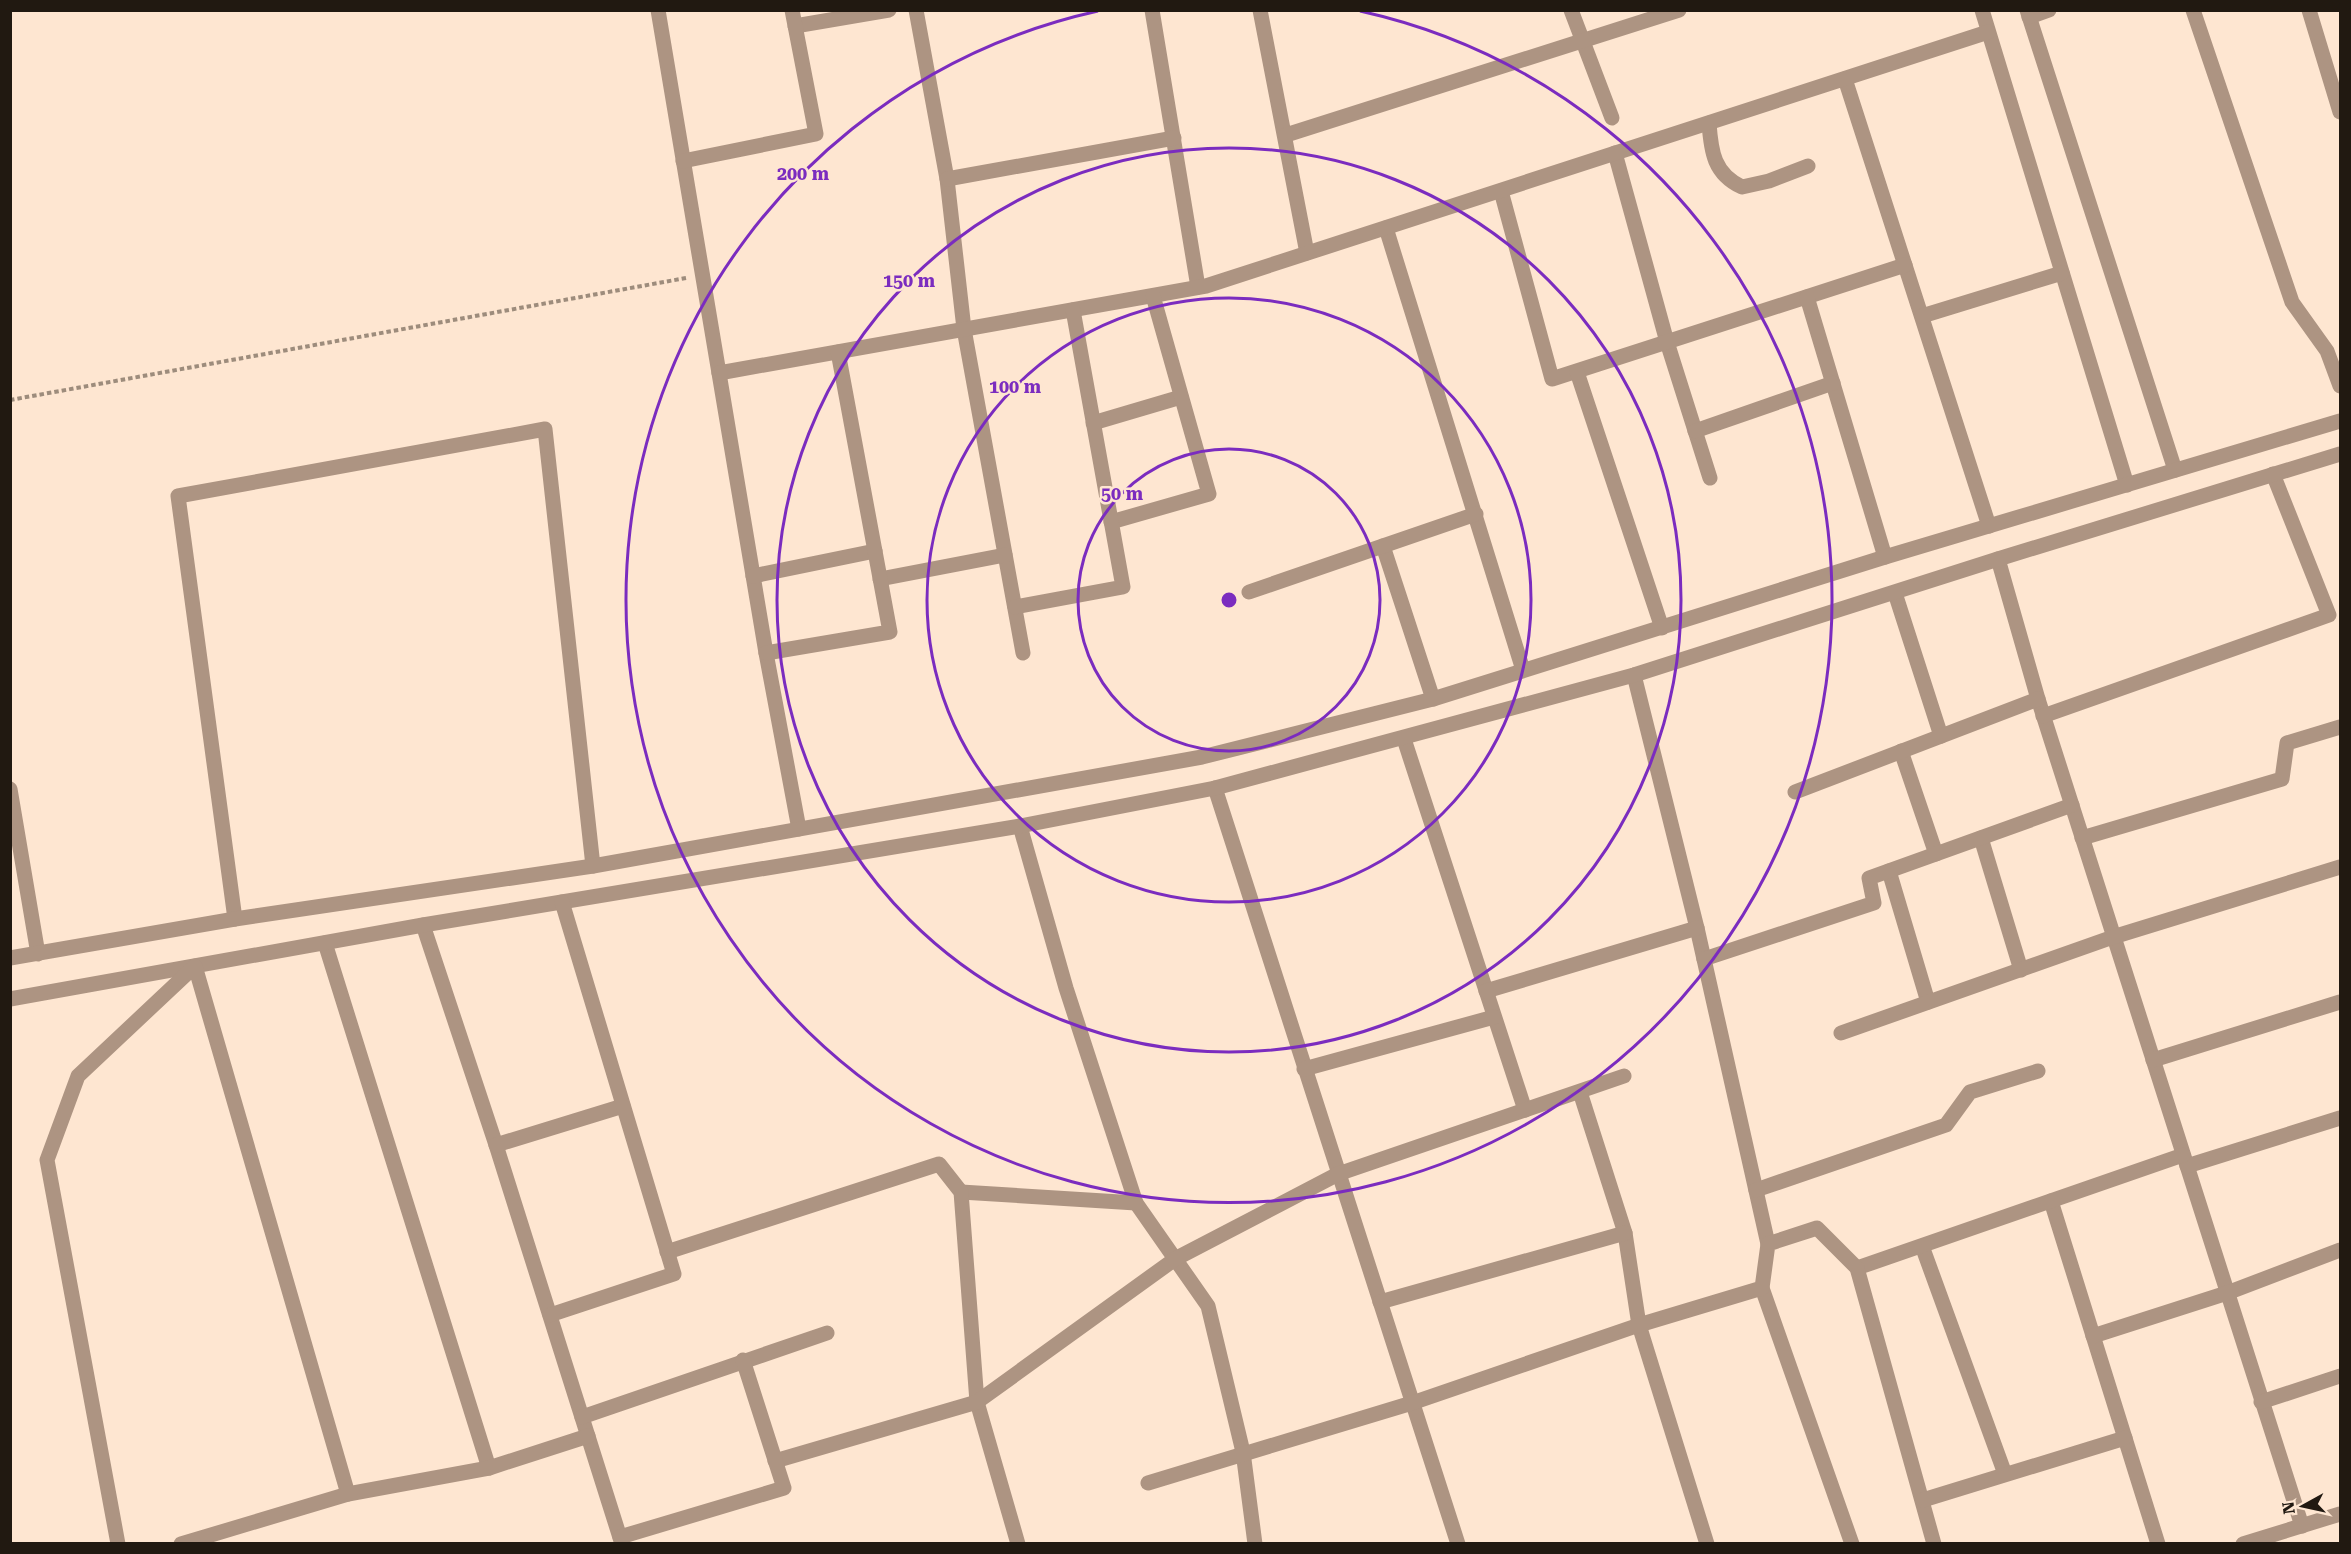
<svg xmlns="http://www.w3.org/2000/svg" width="2351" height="1554" viewBox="0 0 2351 1554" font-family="'Roboto Serif',serif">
  <rect width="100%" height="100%" fill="#fee6d1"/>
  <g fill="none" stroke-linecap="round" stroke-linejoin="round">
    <path stroke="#9d8c7c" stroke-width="4" stroke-dasharray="4.5 3" stroke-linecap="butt" d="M10,400L686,278"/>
    <g stroke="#ad9482" stroke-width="15">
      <path d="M658,10L766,653L799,829"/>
      <path d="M916,10L947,179L964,329L1023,653"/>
      <path d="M1152,10L1198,287"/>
      <path d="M1260,10L1307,253"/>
      <path d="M1571,10L1612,118"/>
      <path d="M1982,10L2127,485"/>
      <path d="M2027,10L2175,470"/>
      <path d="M2193,10L2292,302L2327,351L2340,386"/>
      <path d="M2309,10L2340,112"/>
      <path d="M2029,17L2049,10"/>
      <path d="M795,26L889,10"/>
      <path d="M1845,79L1989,526"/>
      <path d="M1709,123C1711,152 1714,174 1742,187L1769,181L1808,166"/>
      <path d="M1286,135L1679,10"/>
      <path d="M1615,153L1667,342L1710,478"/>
      <path d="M683,161L816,134L792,10"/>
      <path d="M947,179L1174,138"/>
      <path d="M1501,191L1552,379L1905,265"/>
      <path d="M1386,228L1523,670"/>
      <path d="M1807,297L1885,557"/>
      <path d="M1922,316L2062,273"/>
      <path d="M1577,372L1662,628"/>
      <path d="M719,373L1206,286L1988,32"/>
      <path d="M1093,423L1181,397"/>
      <path d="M1695,431L1833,383"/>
      <path d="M1111,522L1209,494L1153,296"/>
      <path d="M1383,546L1433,699"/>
      <path d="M1998,559L2038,699L2302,1526"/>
      <path d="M753,576L875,551"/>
      <path d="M880,579L1005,555"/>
      <path d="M1249,592L1476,514"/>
      <path d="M1895,593L1941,736"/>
      <path d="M1015,607L1123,587L1073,310"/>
      <path d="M766,653L890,632L838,352"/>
      <path d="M1634,675L1697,928L1768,1244"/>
      <path d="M2043,716L2329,615L2273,474"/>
      <path d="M1404,739L1525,1110"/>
      <path d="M1901,751L1936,854"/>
      <path d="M1215,788L1458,1544"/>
      <path d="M10,789L38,954"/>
      <path d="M1795,792L2038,699"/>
      <path d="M1020,826L1066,988L1136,1203L1208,1306L1243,1452L1255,1544"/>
      <path d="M1981,838L2021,970"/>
      <path d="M2082,838L2282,779L2287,743L2340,727"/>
      <path d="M1889,871L1928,1002"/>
      <path d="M235,919L178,496L545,429L593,866"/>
      <path d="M423,925L496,1145L622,1544"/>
      <path d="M325,943L489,1468"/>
      <path d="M10,958L235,919L593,866L1202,757L1433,699L1885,557L2340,421"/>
      <path d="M1704,959L1874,903L1869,878L2072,805"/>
      <path d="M1486,991L1697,928"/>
      <path d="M10,999L423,925L1020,826L1215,788L1634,675L1998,559L2340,454"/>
      <path d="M1841,1033L2113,937L2340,867"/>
      <path d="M2153,1060L2340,1002"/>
      <path d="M1304,1069L1494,1017"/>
      <path d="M1580,1092L1625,1233L1639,1325L1707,1544"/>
      <path d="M496,1145L623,1106"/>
      <path d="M2187,1166L2340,1118"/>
      <path d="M1756,1190L1946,1125L1970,1092L2038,1071"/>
      <path d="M961,1192L1136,1203"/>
      <path d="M2051,1201L2158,1544"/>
      <path d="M1922,1246L2005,1474"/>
      <path d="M667,1252L939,1164L961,1192L977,1402L1018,1544"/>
      <path d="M1857,1268L2183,1155"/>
      <path d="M1762,1288L1852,1544"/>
      <path d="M1380,1302L1625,1233"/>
      <path d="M550,1315L674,1274L562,902"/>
      <path d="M2093,1336L2227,1293L2340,1250"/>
      <path d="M2261,1402L2340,1376"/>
      <path d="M582,1417L827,1333"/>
      <path d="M775,1461L977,1402L1175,1259L1338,1174L1624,1076"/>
      <path d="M1148,1483L1412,1403L1639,1325L1762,1288L1768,1244L1817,1228L1857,1268L1934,1544"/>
      <path d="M1923,1500L2125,1438"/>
      <path d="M620,1537L784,1488L743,1360"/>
      <path d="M118,1544L47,1160L78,1076L195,966L348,1494"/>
      <path d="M181,1544L348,1494L489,1468L588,1436"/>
      <path d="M2243,1544L2340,1514"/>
    </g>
  </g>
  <g fill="none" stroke="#7b2cbf" stroke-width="3">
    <circle cx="1229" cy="600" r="151"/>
    <circle cx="1229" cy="600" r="302"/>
    <circle cx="1229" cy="600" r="452"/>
    <path d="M1360 11A603 603 0 1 1 1098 11"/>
  </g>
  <circle cx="1229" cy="600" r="9" fill="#7b2cbf" stroke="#fee6d1" stroke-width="3"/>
  <g font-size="18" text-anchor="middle" font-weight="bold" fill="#7b2cbf" stroke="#fee6d1" stroke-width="5" stroke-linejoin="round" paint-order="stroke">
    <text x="803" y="180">200 m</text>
    <text x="909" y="287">150 m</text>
    <text x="1015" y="393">100 m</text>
    <text x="1122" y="500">50 m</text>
  </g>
  <rect width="2351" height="1554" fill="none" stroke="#211911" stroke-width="24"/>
  <g transform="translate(2303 1506) rotate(262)" stroke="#fee6d1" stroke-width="4.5" paint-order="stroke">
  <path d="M0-4.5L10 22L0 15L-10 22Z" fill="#211911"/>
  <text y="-9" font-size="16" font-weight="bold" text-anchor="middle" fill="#211911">N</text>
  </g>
</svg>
